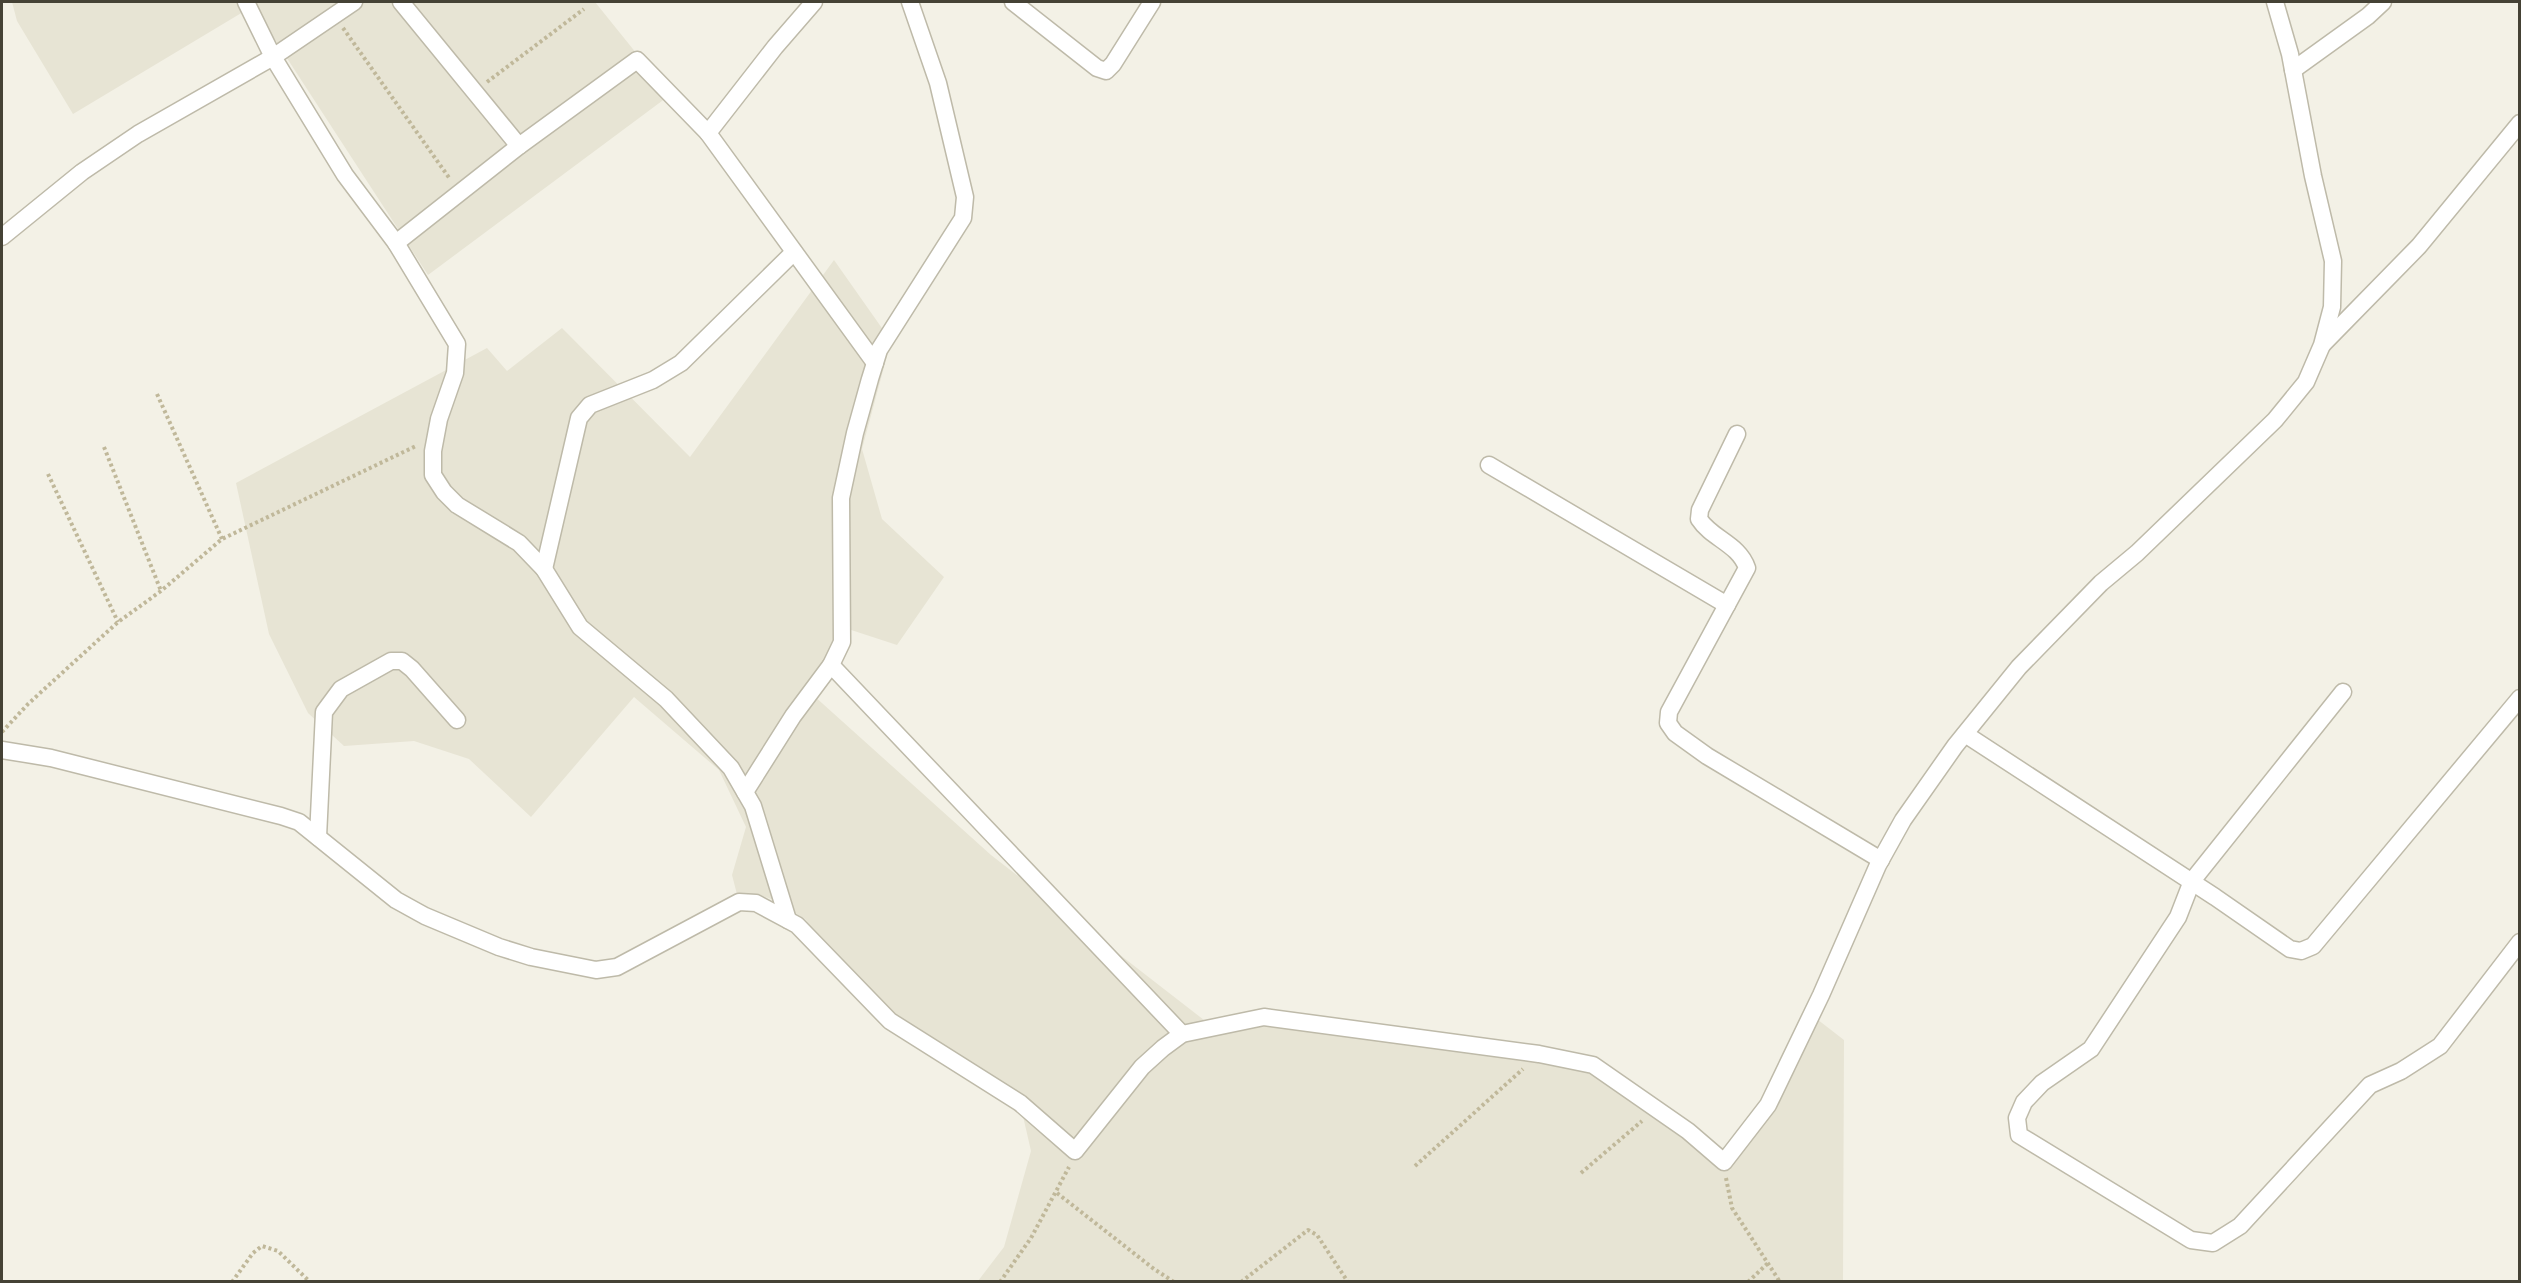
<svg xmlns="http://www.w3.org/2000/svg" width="2521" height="1283" viewBox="0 0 2521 1283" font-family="Barlow,sans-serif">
  <rect width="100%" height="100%" fill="#f3f1e6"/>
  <g fill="#e7e4d4">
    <path d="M12,2H595L670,95L428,275L253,6L73,114L17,21Z"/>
    <path d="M834,260L891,341L862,449L882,519L944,577L897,645L842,627L813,695L991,855L1213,1027L1264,1017L1587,1068L1703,1145L1725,1148L1756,1127L1813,1016L1844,1040L1843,1281H978L1004,1247L1031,1151L1020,1103L866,993L835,958L805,919L774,900L757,894L739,902L732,875L746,827L719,770L634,697L531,817L469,759L414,741L344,746L308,713L269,634L236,483L487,348L507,371L562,328L690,457Z"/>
  </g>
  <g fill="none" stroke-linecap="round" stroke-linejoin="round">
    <g stroke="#bebaa9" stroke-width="19">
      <g id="minor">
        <path d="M246,2L273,57L345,175L396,243L457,344L455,373L439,419L433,451V475L444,492L457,505L519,543L544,569L580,627L666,699L731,768L753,806L788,920"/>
        <path d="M401,2L519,146"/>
        <path d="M1013,2L1097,68L1106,71L1113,64L1152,2"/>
        <path d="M2293,70L2368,16L2383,2"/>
        <path d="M708,133L875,363"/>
        <path d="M2,237L82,172L138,134L273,57L354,2"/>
        <path d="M396,243L519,146L637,60L708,133L775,47L814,2"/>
        <path d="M2323,344L2419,246L2520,123"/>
        <path d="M1737,434L1700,510L1699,519C1712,539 1739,544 1747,568L1669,712L1668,723L1675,733L1707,756L1881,860"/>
        <path d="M1489,465L1727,605"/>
        <path d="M544,569L579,418L590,405L653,380L681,363L794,252"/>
        <path d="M831,665L1182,1034"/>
        <path d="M2343,692L2192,881L2178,917L2091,1049L2042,1083L2024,1102L2017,1118L2019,1135L2191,1240L2213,1243L2240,1226L2370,1085L2401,1071L2440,1046L2520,942"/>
        <path d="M1965,734L2215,897L2290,949L2301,951L2313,946L2520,698"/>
        <path d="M2,750L51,758L281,816L299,822L396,900L425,916L499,947L531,957L596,970L617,967L739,902L756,903L797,925L890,1021L1020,1103L1075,1151L1142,1067L1163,1048L1182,1034L1264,1017L1539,1054L1593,1065L1688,1131L1724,1162L1768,1105L1821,995L1878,865L1903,820L1955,746L2019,667L2101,583L2137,553L2275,420L2306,382L2322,345L2332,307L2333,261L2313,176L2290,54L2275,2"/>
        <path d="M745,792L793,716L831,665L842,642L841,498L855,433L870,379L879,350L963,218L965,197L938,83L910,2"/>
        <path d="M318,837L324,712L341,689L391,661H402L412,669L457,720"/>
      </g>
    </g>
    <g stroke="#c0b89a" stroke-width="4" stroke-dasharray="3 3" stroke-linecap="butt">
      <path d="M343,28L450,179"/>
      <path d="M487,82L584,9"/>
      <path d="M157,394L222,539"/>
      <path d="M104,447L161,591"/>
      <path d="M48,474L118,622"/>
      <path d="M2,732L28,704L118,622L161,591L222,539L416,446"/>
      <path d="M1415,1166L1523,1069"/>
      <path d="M1581,1173L1642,1121"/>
      <path d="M1726,1178L1732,1208L1780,1282"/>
      <path d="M1057,1193L1154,1269L1174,1282"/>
      <path d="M232,1282L253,1253L262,1246L278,1251L310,1282"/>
      <path d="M1000,1282L1031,1238L1069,1167"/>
      <path d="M1241,1282L1308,1230L1317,1235L1348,1282"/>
      <path d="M1748,1282L1768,1263"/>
    </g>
    <use href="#minor" stroke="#fff" stroke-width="16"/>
  </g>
  <rect width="2521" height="1283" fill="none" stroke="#454235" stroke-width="6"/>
</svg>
